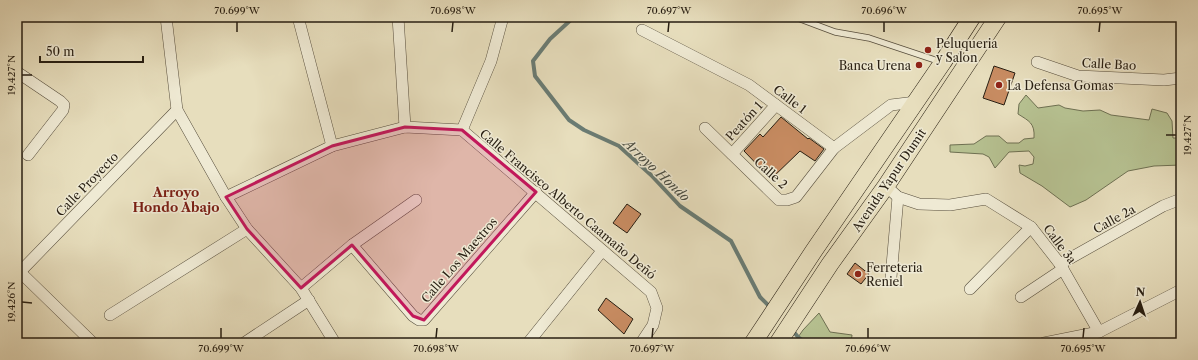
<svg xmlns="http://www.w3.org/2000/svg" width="1198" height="360" viewBox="0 0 1198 360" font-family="'Libre Caslon Text',serif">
  <rect width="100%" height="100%" fill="#e7debd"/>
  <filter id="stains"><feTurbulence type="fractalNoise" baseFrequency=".005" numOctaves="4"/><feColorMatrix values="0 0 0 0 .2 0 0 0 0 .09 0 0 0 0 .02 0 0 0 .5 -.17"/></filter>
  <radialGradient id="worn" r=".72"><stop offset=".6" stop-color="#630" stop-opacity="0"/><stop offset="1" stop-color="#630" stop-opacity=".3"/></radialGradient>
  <g fill="#b6c191" stroke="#6e7052">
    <path d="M1026,95L1038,108L1059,105L1065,108L1083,111L1100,110L1111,115L1149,120L1152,109L1167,113L1172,121L1173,138H1178L1181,126V165L1154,166L1128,171L1086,200L1070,207L1042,186L1020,173L1019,165L1025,166L1033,164L1034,157L1029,151L1009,152L995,168L989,157L983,154L950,152V145L974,144L986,136H999L1007,143H1019L1024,139L1034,138C1035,123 1029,121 1018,114L1019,104Z"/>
    <path d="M819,313L830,332L852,335L851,343H794L803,330Z"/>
  </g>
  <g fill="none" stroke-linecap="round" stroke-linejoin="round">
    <g stroke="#6a7c74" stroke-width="4">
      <path d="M574,17L550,39L533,61L535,76L569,120L584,130L619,146L651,175L680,206L731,241L760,297L771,308"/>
      <path d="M792,330L799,338L806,343"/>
    </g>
  </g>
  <g fill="#c88c62" stroke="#271e12">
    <path d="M994,66L1015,73L1004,105L983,98Z"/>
    <path d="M781,117L808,139L809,138L824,149L815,161L800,151L771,179L744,151L760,134L763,137Z"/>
    <path d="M627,204L641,214L627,233L613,223Z"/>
    <path d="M855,263L869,274L861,284L847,274Z"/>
    <path d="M606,298L633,319L624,334L598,310Z"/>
  </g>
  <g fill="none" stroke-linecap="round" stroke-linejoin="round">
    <g stroke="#574e3d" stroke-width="7">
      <path id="lane" d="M795,17L835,32L869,38L941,62"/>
    </g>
    <g stroke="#574e3d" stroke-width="12">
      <g id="street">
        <path d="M166,17L177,110L226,197L247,229L301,288L335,343"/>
        <path d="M298,17L332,146"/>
        <path d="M398,17L405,127"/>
        <path d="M642,30L749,85L834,148L891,105L916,102"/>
        <path d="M1037,62L1078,76L1164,80L1181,78"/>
        <path d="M17,72L60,101L64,105L63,110L28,155"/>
        <path d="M705,128L779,200H787L796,197L834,148"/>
        <path d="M462,130L651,292L657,308L653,325L641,343"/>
        <path d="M462,130L491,61L503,17"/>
        <path d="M732,154L776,105"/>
        <path d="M886,186L898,197L919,204L950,205L986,199L1031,227L1060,264L1099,332"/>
        <path d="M226,197L332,146L405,127L462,130"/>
        <path d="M352,245L413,316L419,320H424L536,192"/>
        <path d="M1060,264L1163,206L1181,199"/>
        <path d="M20,272L93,343"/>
        <path d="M17,275L177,110"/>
        <path d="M891,277L898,197"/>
        <path d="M301,288L352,245L416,200"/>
        <path d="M970,289L1031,227"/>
        <path d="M1021,297L1063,269"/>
        <path d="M110,315L247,229"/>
        <path d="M244,343L309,300"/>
        <path d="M528,343L602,251"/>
        <path d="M1044,343L1099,332L1181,290"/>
      </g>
    </g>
    <g stroke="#271e12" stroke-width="18">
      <g id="primary">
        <path d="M753,343L813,252L943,62L972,17"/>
        <path d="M778,343L830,264L886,186L998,17"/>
      </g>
    </g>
    <use href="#lane" stroke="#efead4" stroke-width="5.5"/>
    <use href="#street" stroke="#efead4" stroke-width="11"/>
    <use href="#primary" stroke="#e7debd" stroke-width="17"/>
  </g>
  <path fill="#c2185b" fill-opacity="0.2" stroke="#c2185b" stroke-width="3" stroke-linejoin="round" d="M405,127L462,130L536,192L424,320L413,316L352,245L301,288L247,229L226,197L332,146Z"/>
  <path fill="none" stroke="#271e12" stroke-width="1.5" d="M237,32V22M452,32L453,22M668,32L669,22M884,32V22M1099,32L1100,22M22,75H32M1166,135H1176M22,302L32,303M221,338V328M436,338L437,328M652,338L653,328M868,338V328M1083,338L1084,328"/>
  <g fill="#8f2418" stroke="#efead4" stroke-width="1.5">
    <circle cx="928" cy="50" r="4"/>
    <circle cx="919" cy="65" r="4"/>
    <circle cx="999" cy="85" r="4"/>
    <circle cx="858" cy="274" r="4"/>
  </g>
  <g text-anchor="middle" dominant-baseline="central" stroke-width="3" stroke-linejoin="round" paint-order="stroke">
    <g font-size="12" fill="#271e12" stroke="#efead4" text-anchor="start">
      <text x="936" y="43">Peluqueria<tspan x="936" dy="14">y Salon</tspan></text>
      <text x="911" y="65" text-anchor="end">Banca Urena</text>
      <text x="1007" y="85">La Defensa Gomas</text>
      <text x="866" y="267">Ferreteria<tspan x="866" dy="14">Reniel</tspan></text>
    </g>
    <g font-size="12" fill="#271e12" stroke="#efead4">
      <text transform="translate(1109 64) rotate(3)">Calle Bao</text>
      <text transform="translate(790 99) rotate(37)">Calle 1</text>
      <text transform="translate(744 121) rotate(-48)">Peatón 1</text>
      <text transform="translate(771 173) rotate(42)">Calle 2</text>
      <text transform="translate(889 180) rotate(-56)">Avenida Yapur Dumit</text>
      <text transform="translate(87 184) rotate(-46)">Calle Proyecto</text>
      <text transform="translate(568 204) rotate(40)">Calle Francisco Alberto Caamaño Deñó</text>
      <text transform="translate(1114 219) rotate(-29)">Calle 2a</text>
      <text transform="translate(1060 244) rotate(53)">Calle 3a</text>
      <text transform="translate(459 260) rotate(-49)">Calle Los Maestros</text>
    </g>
    <g font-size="13" font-style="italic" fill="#494d43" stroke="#efead4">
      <text transform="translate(657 170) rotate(43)">Arroyo Hondo</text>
    </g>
    <g font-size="13" font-weight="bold" fill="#7a1f14" stroke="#efead4">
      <text x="176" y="192">Arroyo<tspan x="176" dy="15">Hondo Abajo</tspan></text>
    </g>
  </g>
  <rect width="1198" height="360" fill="none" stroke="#e7debd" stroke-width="44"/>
  <g transform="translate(1140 302) rotate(3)" stroke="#efead4" stroke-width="3" paint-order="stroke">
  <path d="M0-3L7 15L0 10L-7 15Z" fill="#271e12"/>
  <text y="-6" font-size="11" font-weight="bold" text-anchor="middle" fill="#271e12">N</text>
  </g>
  <path d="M40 56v6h103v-6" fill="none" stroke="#271e12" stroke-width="2"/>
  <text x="46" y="56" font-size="12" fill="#271e12" stroke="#efead4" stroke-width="3" paint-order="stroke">50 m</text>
  <rect x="22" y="22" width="1154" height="316" fill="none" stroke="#271e12" stroke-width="1.5"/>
  <g font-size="10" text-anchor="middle" fill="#271e12">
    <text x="237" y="14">70.699°W</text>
    <text x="453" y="14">70.698°W</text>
    <text x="669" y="14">70.697°W</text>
    <text x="884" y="14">70.696°W</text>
    <text x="1100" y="14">70.695°W</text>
    <text transform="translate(11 75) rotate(-90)" y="4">19.427°N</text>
    <text transform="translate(1187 135) rotate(-90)" y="4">19.427°N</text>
    <text transform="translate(11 302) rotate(-90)" y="4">19.426°N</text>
    <text x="221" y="352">70.699°W</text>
    <text x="436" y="352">70.698°W</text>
    <text x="652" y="352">70.697°W</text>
    <text x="868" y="352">70.696°W</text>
    <text x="1083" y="352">70.695°W</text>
  </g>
  <rect width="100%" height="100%" filter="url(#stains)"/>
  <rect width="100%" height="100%" fill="url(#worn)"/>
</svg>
